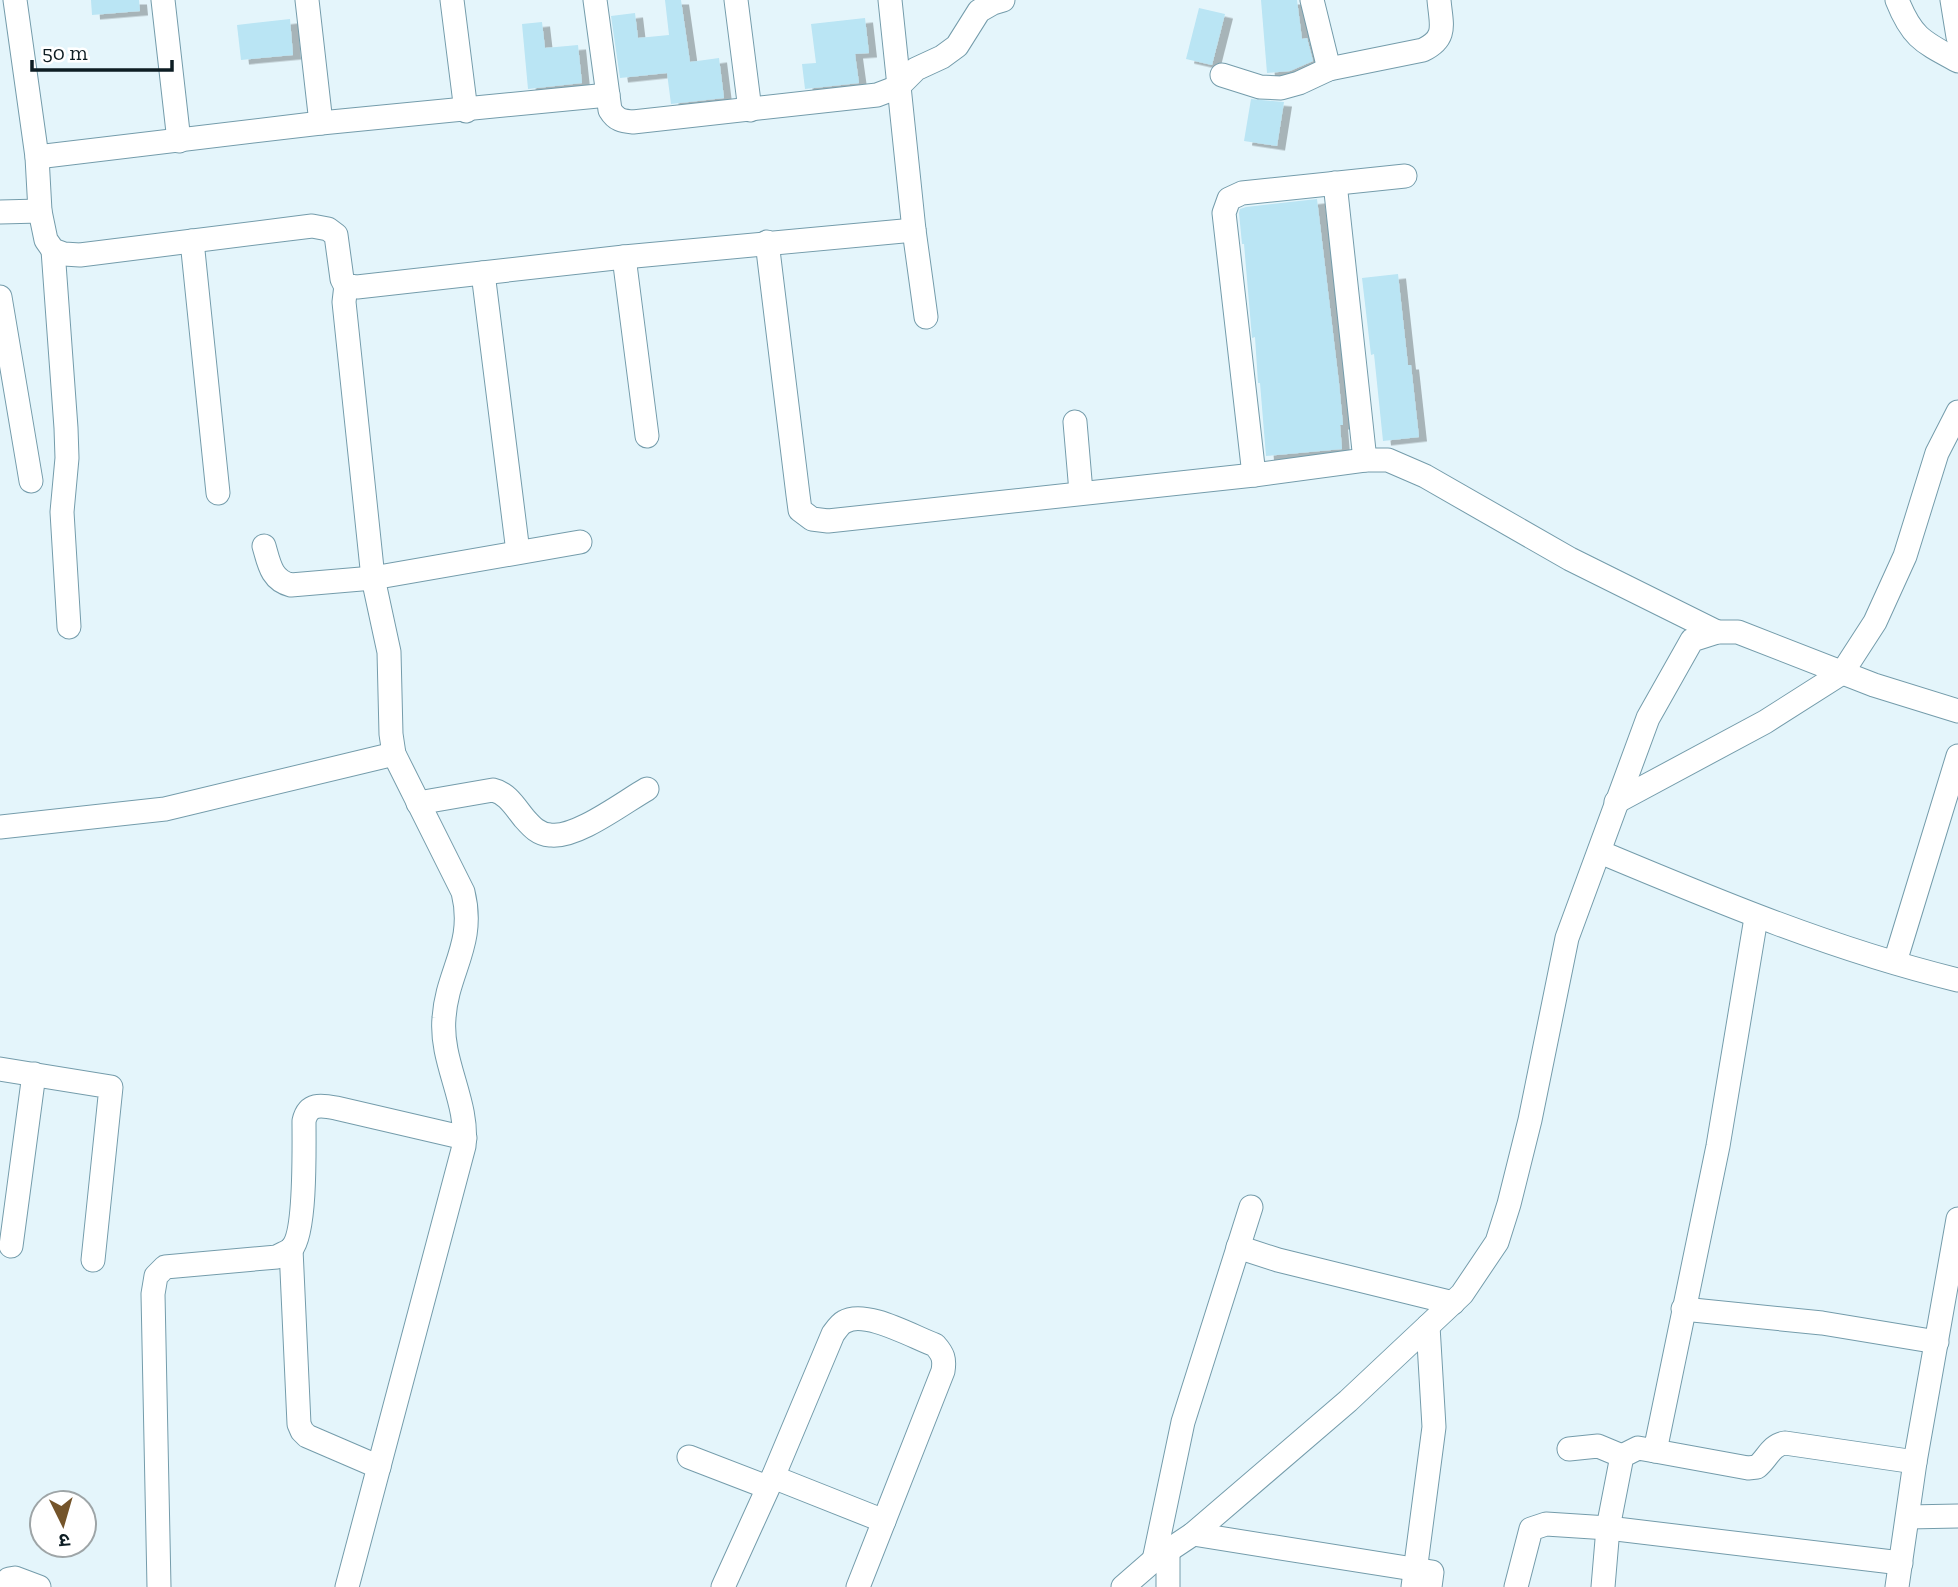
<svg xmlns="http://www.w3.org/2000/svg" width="1958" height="1587" viewBox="0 0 1958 1587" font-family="'Zilla Slab','Noto Sans Devanagari',serif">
  <defs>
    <filter id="shadow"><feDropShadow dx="8" dy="4.5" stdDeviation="0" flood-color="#0004"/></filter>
  </defs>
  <rect width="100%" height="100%" fill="#e4f5fb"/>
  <g fill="#bae5f4" filter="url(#shadow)">
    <path d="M91,0H139L140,11L92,15Z"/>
    <path d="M665,0H681L690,62L719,58L724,98L671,104L667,73L620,78L611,16L635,13L638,38L669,35Z"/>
    <path d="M1261,0H1297L1302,39L1307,38L1313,61L1290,71L1267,73Z"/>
    <path d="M1199,8L1225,14L1212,65L1186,59Z"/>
    <path d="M865,18L869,53L855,54L859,83L805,89L802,64L816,63L811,24Z"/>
    <path d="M290,19L293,55L241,60L237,25Z"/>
    <path d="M542,22L545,48L578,45L582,83L528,89L522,24Z"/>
    <path d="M1251,99L1284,102L1277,146L1244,141Z"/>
    <path d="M1317,199L1339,383L1343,425H1340L1342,449L1266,456L1260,383H1258L1255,337L1252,338L1244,244H1242L1239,213L1240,209L1246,207Z"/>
    <path d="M1398,274L1408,365H1411L1419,437L1383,441L1374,354L1371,355L1362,278Z"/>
  </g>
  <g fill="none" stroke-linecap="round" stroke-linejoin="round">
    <g stroke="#749cab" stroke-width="25">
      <g id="minor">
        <path d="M15,0L37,157L40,211L46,240L53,250L64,254L80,255L312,226L328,229L336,235L342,279L345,285L357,287L624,257L914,230"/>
        <path d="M163,0L179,141"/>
        <path d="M307,0L321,123"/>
        <path d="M452,0L466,111"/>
        <path d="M595,0L610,110C616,120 622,121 633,122L877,95L898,87L916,69L942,57L957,46L979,11L993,3L1003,0"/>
        <path d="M736,0L750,110"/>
        <path d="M890,0L914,230L926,317"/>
        <path d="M1312,0L1329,69"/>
        <path d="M1897,0C1912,38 1923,42 1958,61"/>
        <path d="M1952,0L1958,37"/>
        <path d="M1222,75L1260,87L1281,88L1299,83L1329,69L1423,50C1448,38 1441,24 1439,0"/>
        <path d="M37,157L321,123L608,95"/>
        <path d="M1335,183L1365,460"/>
        <path d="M0,212L40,211"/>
        <path d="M192,241L218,493"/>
        <path d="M767,242L798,495L800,510L812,519L828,521L1254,475L1365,460H1388L1425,476L1570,559L1717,632"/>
        <path d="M53,250L66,428L67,458L62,512L69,627"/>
        <path d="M624,257L647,436"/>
        <path d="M483,273L518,552"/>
        <path d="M346,285L344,302L373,578L389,652L391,734L394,754L463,892C476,944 447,971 444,1018C440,1062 469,1102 464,1146L347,1587"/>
        <path d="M0,297L31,481"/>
        <path d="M1075,422L1081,492"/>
        <path d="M1254,475L1224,213L1229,199L1242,193L1405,176"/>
        <path d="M264,546C269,563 271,580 291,585L373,578L580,542"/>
        <path d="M1616,802L1765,722L1842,673L1875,622L1905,556L1937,453L1958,412"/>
        <path d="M418,803L493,790C507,793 515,807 524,818C532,827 538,834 550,835C576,839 624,802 647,789"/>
        <path d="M0,827L165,809L394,754"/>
        <path d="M1600,852C1717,901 1834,950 1958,980"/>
        <path d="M1895,962L1958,756"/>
        <path d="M0,1069L111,1087L93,1260"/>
        <path d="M11,1246L34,1074"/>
        <path d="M1238,1247L1278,1260L1453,1303"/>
        <path d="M291,1249L299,1424L302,1431L307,1436L379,1467"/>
        <path d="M1683,1309L1822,1323L1937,1342"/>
        <path d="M1569,1449L1598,1446L1622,1456"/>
        <path d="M1655,1451L1748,1468L1757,1467C1767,1459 1771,1445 1785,1443L1915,1462"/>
        <path d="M689,1457L767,1487"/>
        <path d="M773,1477L884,1521"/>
        <path d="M1908,1517L1958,1516"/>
        <path d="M1193,1534L1432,1572L1430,1587"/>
        <path d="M1168,1551V1587"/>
        <path d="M1154,1560L1183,1422L1251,1207"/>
        <path d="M7,1587L9,1579L15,1578L39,1587"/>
        <path d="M159,1587L153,1294L156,1276L165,1267L277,1257C281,1254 289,1252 292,1248C306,1232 304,1145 304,1121C308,1103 321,1105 336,1108L465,1138"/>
        <path d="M723,1587L773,1477L833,1334C836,1330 840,1324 844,1322C865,1309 913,1337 935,1345C943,1354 945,1359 943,1371L858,1587"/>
        <path d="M1123,1587L1154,1560L1193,1534L1348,1401L1462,1294L1497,1242L1509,1204L1530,1120L1567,938L1648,718L1692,640L1717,632H1738L1874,685L1958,711"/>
        <path d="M1413,1587L1434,1427L1428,1326"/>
        <path d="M1516,1587L1531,1529L1546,1524L1608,1528L1901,1563"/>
        <path d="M1603,1587L1608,1528L1622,1456L1638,1448L1655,1451L1718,1146L1756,918"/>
        <path d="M1897,1587L1915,1462L1958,1219"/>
      </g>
    </g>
    <use href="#minor" stroke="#fff" stroke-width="23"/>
  </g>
  <g transform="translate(63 1524) rotate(175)"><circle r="33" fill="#ffffff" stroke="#9ea5a7" stroke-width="2"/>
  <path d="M0-5L12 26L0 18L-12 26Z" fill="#74542a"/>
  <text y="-10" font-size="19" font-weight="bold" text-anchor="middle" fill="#0d1d23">उ</text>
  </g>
  <path d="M32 60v10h140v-10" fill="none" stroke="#0d1d23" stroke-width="3.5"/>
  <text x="42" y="60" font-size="21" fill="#0d1d23" stroke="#ffffff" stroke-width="5" paint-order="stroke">50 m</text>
</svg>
